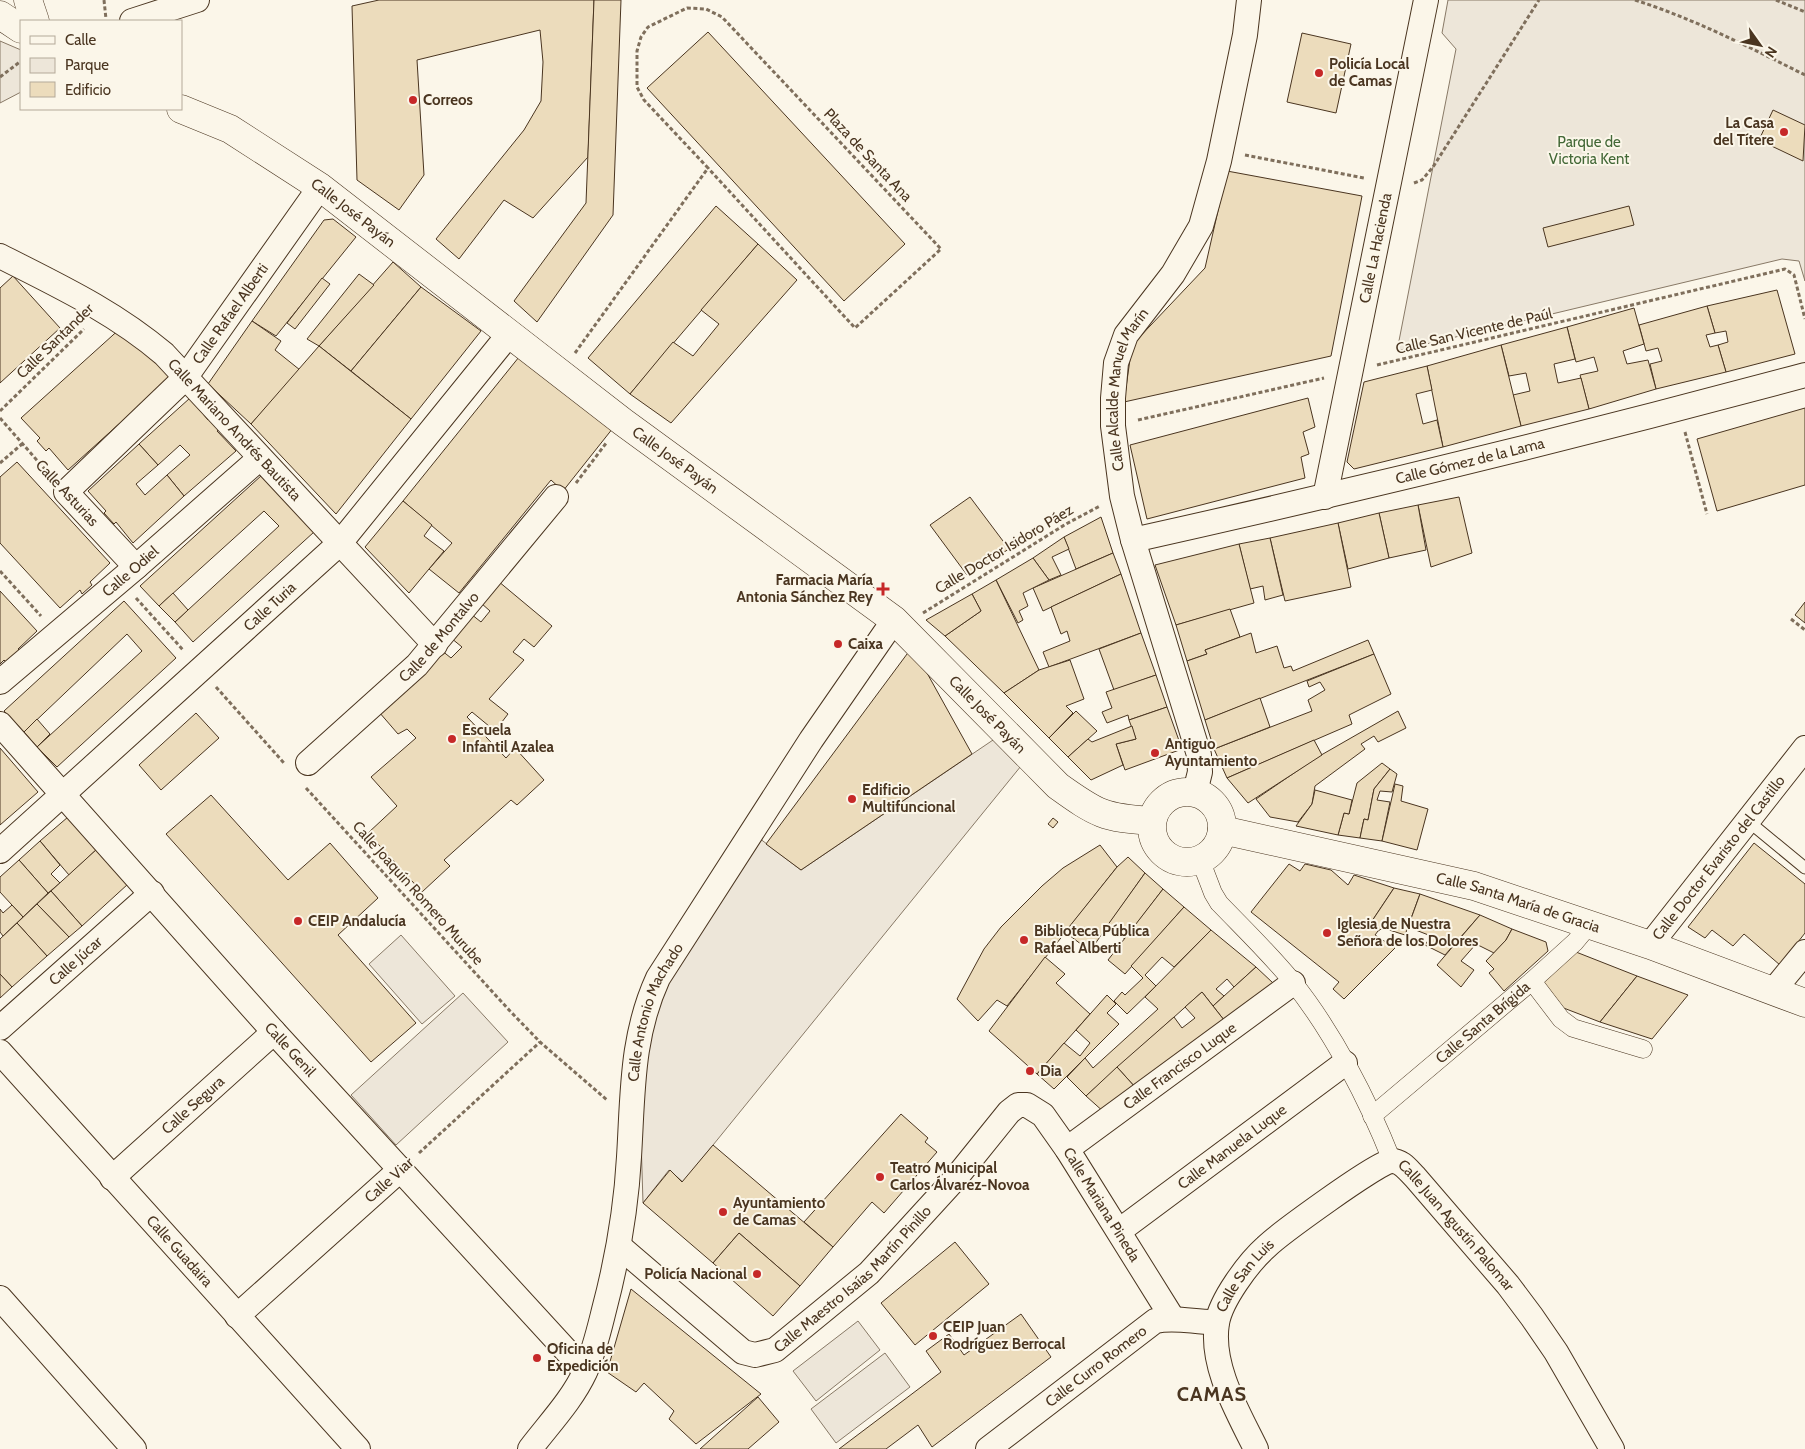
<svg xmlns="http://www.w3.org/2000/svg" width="1805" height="1449" viewBox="0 0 1805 1449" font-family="Cabin,sans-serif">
  <rect width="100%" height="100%" fill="#fbf6e9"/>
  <g fill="#ede6d9" stroke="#887966">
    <path d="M1448,0H1805V281L1799,261L1782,259L1397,351L1456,49L1442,33Z"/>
    <path d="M0,41L21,50V92L0,103Z"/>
    <path d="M993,740L1021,766L683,1182L669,1170L643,1203L640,1106L644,1062L656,1012L667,984L759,838L801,870Z"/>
    <path d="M401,935L455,996L422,1024L369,964Z"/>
    <path d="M463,993L508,1042L396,1145L351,1095Z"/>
    <path d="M858,1321L880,1350L816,1401L793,1371Z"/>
    <path d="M885,1353L910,1387L836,1443L811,1409Z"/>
  </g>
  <g fill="#ecdcbc" stroke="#4a3520">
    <path d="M379,0H594L588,157L533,218L504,200L459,259L436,239L524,130L541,101L543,62L540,30L417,60L424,175L399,210L357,180L352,6Z"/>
    <path d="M594,0H621L613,215L537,322L514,301L586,203Z"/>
    <path d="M708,32L905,244L844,301L647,88Z"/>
    <path d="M1302,33L1351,44L1336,113L1287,102Z"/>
    <path d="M1773,110L1805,125L1803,161L1759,140Z"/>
    <path d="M1227,171L1362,196L1331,356L1124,402L1132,345L1205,268Z"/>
    <path d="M716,206L758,244L630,394L588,358Z"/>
    <path d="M1629,206L1634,225L1548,247L1543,228Z"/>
    <path d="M333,219L356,237L276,336L252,321L324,220Z"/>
    <path d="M758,244L797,280L671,423L630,394L673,342L693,356L719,324L701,310Z"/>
    <path d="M393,262L421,287L351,371L319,346Z"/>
    <path d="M359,274L374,285L319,346L307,339Z"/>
    <path d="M13,276L60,328L0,383V288Z"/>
    <path d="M322,278L330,284L295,329L287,323Z"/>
    <path d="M421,287L481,331L411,419L351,371Z"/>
    <path d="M1777,290L1795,354L1726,372L1718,345L1728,342L1726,331L1715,333L1707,306Z"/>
    <path d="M1707,306L1715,333L1706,335L1710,347L1718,345L1726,372L1656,389L1650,364L1662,361L1658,348L1646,351L1639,325Z"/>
    <path d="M1634,308L1644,344L1623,351L1627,364L1648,360L1656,389L1589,409L1580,375L1598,371L1594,357L1576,362L1567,327Z"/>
    <path d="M252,321L281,341L275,350L300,370L251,424L208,384Z"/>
    <path d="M123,326L171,377L68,470L49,448L46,451L37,441L40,438L21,418Z"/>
    <path d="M1567,327L1575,359L1554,364L1558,383L1581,378L1589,409L1521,426L1513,395L1530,391L1526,373L1509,376L1501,345Z"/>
    <path d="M1501,345L1521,426L1443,447L1427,366Z"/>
    <path d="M319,346L411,419L336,514L251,424Z"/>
    <path d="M519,357L613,428L563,491L551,480L459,593L429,569L452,543L403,501Z"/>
    <path d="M1427,366L1432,390L1416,394L1423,424L1437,420L1443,447L1354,469L1347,462L1364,382Z"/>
    <path d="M190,398L208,420L211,417L221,428L217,431L236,451L184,496L167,475L190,455L180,445L158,465L139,444Z"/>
    <path d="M1308,398L1315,427L1303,432L1309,454L1301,457L1305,478L1147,519L1130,445Z"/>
    <path d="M1805,408V485L1717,511L1697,439Z"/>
    <path d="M139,444L158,465L136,484L145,495L167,475L184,496L133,543L116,522L114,524L104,513L106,511L88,491Z"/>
    <path d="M17,462L110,563L90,582L92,585L82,594L80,590L60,608L0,543V477Z"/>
    <path d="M262,475L314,532L193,642L175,622L279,526L264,511L159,606L140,586Z"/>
    <path d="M970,497L1009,549L967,575L930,525Z"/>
    <path d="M1459,497L1472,553L1431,567L1418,505Z"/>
    <path d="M403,501L432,525L424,536L444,551L409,593L365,547Z"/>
    <path d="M1418,505L1426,550L1389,558L1379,513Z"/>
    <path d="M1379,513L1389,558L1348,569L1338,523Z"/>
    <path d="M1101,517L1113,553L1076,569L1064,537Z"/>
    <path d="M1338,523L1351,587L1285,601L1270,538Z"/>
    <path d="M1064,537L1069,549L1052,557L1061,575L1049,580L1033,558Z"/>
    <path d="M1270,538L1283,595L1265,600L1263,586L1250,589L1239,544Z"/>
    <path d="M1239,544L1254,603L1176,625L1155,565Z"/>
    <path d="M1113,553L1121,574L1043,611L1033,588Z"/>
    <path d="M1033,558L1049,580L1023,593L1028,606L1019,611L1023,620L1018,623L996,580Z"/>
    <path d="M1121,574L1141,633L1049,667L1043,652L1070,641L1067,631L1061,634L1051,607Z"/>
    <path d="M996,580L1039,670L1004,693L945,636L981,611L972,594Z"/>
    <path d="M498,581L552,626L534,647L524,639L513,652L524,660L489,699L508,714L495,731L472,712L467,717L506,758L515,748L544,780L517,805L511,800L444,860L450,866L422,892L368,833L397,806L371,777L416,738L407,729L398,734L379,712L441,650L451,658L462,647L451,638L471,614L481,622L490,611L481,603Z"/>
    <path d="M0,591L37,631L18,649L21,652L8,664L4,660L0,664Z"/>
    <path d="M173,593L188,610L175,622L159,606Z"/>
    <path d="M972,594L981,611L945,636L926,620Z"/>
    <path d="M124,601L176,658L57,767L37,747L142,651L127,634L24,732L4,711Z"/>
    <path d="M1805,602V623L1795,615Z"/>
    <path d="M1230,609L1240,637L1205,650L1207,654L1187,661L1176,625Z"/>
    <path d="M1141,633L1156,675L1114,690L1099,649Z"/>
    <path d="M1251,633L1256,653L1277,646L1284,668L1291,666L1293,671L1368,640L1374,654L1205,720L1187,661L1207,654L1205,650Z"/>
    <path d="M910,650L927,673L972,754L801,870L766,844Z"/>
    <path d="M1374,654L1391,694L1349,715L1352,724L1227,778L1214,749L1312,711L1308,700L1325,690L1320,682L1309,687L1307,681Z"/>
    <path d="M1070,660L1084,699L1066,706L1073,713L1049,738L1004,693L1039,670Z"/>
    <path d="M1156,675L1167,707L1129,720L1128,715L1107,723L1102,712L1112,708L1106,692Z"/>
    <path d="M1260,698L1270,727L1214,749L1205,720Z"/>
    <path d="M1167,707L1182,749L1125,770L1116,744L1136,739L1129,720Z"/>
    <path d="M1076,711L1097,731L1068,757L1049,738Z"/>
    <path d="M1398,711L1406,728L1378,742L1374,736L1361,744L1365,749L1315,786L1312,804L1298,822L1270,817L1256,799L1316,758Z"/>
    <path d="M196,713L219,738L161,790L139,765Z"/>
    <path d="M37,719L50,734L37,747L24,732Z"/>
    <path d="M1132,726L1136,739L1116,744L1123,765L1091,780L1068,757L1088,739L1092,742Z"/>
    <path d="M1314,740L1322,755L1248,803L1227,778Z"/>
    <path d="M0,748L38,792L0,825Z"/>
    <path d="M1382,763L1390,769L1374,789L1368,820L1364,819L1360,838L1338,835L1344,813L1349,814L1357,783Z"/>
    <path d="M1390,769L1397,774L1392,792L1380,791L1377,800L1390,802L1382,841L1360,838L1364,819L1368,820L1374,789Z"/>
    <path d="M1395,784L1403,786L1401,801L1428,809L1417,850L1382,841Z"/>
    <path d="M1315,790L1352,800L1349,814L1344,813L1338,835L1296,826L1312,804Z"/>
    <path d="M211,795L288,880L330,843L378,898L338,935L416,1023L371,1062L166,834Z"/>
    <path d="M68,817L97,849L69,875L40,841Z"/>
    <path d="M1053,818L1058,822L1053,828L1048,824Z"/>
    <path d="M40,841L60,865L51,874L60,883L48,893L19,860Z"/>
    <path d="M1754,843L1805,884V933L1780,965L1744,934L1733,946L1712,930L1705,938L1688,927Z"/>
    <path d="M1100,845L1117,867L1007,1006L997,1000L978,1021L957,999L984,949L1001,927L1042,886L1063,868Z"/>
    <path d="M97,849L128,884L82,926L51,891Z"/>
    <path d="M1128,857L1145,873L1090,951L1065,932L1117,867Z"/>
    <path d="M19,860L48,893L23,917L0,892V877Z"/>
    <path d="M1289,864L1300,871L1305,864L1331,870L1348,885L1354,875L1394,888L1370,924L1378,931L1375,935L1395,948L1344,999L1333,989L1339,982L1251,912Z"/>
    <path d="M1145,873L1163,889L1125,939L1107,926Z"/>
    <path d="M1394,888L1420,894L1405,935L1383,928L1378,931L1370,924Z"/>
    <path d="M1163,889L1184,907L1125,974L1108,960Z"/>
    <path d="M51,891L82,926L69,937L37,904Z"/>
    <path d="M1420,894L1480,915L1445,955L1425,945L1431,936L1408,927Z"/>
    <path d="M37,904L69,937L47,956L17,923Z"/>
    <path d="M12,905L23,917L3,936L0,932V909L3,913Z"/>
    <path d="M1184,907L1211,930L1174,967L1162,957L1145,975L1156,986L1127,1014L1114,1001L1122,992L1125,995L1143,978L1131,966Z"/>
    <path d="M1480,915L1512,929L1506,940L1494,953L1476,944L1461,961L1474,970L1461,987L1437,965Z"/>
    <path d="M17,923L47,956L12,987L0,974V939Z"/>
    <path d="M1512,929L1546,942L1548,951L1504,991L1489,973L1494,969L1486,961L1506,940Z"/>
    <path d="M1211,930L1256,967L1234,987L1227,979L1216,989L1224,996L1213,1006L1202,992L1086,1096L1067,1077L1085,1058L1093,1068L1158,1009L1145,997Z"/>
    <path d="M1576,952L1637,976L1600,1022L1561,1007L1543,983Z"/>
    <path d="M1045,957L1065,974L1056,983L1090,1014L1037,1074L989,1031Z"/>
    <path d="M1256,967L1273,983L1224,1020L1213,1006Z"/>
    <path d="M0,974L12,987L0,998Z"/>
    <path d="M1637,976L1688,995L1652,1039L1600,1022Z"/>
    <path d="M1202,992L1224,1020L1135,1087L1117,1067L1174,1017L1182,1028L1195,1018L1185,1007Z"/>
    <path d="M1107,995L1116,1004L1107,1013L1119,1024L1054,1089L1037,1074L1064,1043L1080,1056L1090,1043L1076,1030Z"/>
    <path d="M1117,1067L1135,1087L1105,1113L1086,1096Z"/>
    <path d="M901,1114L928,1138L925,1142L937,1152L884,1213L872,1202L833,1247L804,1222Z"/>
    <path d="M713,1145L833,1247L800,1286L739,1233L713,1263L643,1203L670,1170L682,1182Z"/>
    <path d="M739,1233L800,1286L773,1316L713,1263Z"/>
    <path d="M955,1242L989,1284L915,1345L881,1303Z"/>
    <path d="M631,1289L761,1394L696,1444L669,1419L674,1411L644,1383L636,1392L607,1372Z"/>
    <path d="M1021,1314L1051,1357L932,1447L918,1425L886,1449H839L941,1372L926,1351L949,1334L964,1355Z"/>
    <path d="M758,1397L779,1422L748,1449H700Z"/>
  </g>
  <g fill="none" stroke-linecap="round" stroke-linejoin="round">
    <g stroke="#4a3520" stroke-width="13">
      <path id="service" d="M1748,821L1805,868"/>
    </g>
    <g stroke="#4a3520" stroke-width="19">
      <g id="pedestrian">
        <path d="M1200,859L1213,893L1219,903C1244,929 1270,954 1292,981C1333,1032 1368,1100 1392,1161"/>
        <path d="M1532,981L1561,1019L1573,1028L1643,1049"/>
        <path id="s1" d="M1372,1116L1532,981L1575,942L1590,924"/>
      </g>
    </g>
    <g stroke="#4a3520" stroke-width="26">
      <g id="minor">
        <path d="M132,21L197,0"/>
        <path id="s2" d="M0,256C59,286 113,311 164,354L435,645"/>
        <path id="s3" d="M1325,497L1426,0"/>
        <path id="s4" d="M1133,540C1358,490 1582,435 1805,375"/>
        <path id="s5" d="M136,567L66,492L185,378L320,187"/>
        <path id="s6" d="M0,682L136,567L260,458"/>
        <path id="s7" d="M0,724L274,1032L585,1371"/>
        <path id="s8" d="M308,763L417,665L556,497"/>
        <path id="s9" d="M1195,792L1200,772L1199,755L1133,540L1122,496L1113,426V398L1116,363L1126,335L1173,274L1201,226L1219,161L1245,35L1249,0"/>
        <path id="s10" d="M0,851L340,543L510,333"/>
        <path id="s11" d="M1650,945L1805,748"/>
        <path d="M1773,991L1805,952"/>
        <path id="s12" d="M0,1028L152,893"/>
        <path id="s13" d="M0,1052L358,1449"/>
        <path id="s14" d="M1067,1149L1293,983"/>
        <path id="s15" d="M112,1178L274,1032"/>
        <path id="s16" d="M1119,1231L1345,1063"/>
        <path id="s17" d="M620,1247L743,1352L755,1355L775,1350L869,1273L955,1179L1009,1112L1018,1105H1027L1043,1115L1067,1149L1173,1319"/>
        <path d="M0,1298L134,1449"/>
        <path d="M237,1316L401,1169"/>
        <path id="s18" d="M530,1449C549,1424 572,1400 585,1372C594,1352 599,1330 604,1310C618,1257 626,1211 629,1157C633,1093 631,1037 658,978L811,740L894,620"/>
        <path id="s19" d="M988,1449L1155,1321C1176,1316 1196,1323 1217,1322"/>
        <path id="s20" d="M1256,1449C1238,1412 1210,1366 1217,1323C1221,1300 1248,1263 1266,1247C1278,1235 1378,1162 1391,1161C1401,1160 1408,1170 1415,1177L1508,1285L1532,1317L1556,1352L1612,1449"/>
      </g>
    </g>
    <g stroke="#4a3520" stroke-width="29">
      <g id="tertiary">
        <path d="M28,0L35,21"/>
        <path d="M0,15L21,29"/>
        <path id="s21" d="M181,109L230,129L320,187L623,422L894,620L1058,786C1097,814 1104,818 1152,821"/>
        <circle cx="1187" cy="827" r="35"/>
        <path id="s22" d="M1222,830L1474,886L1650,945L1805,1003"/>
      </g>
    </g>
    <g stroke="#7f6f5c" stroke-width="3" stroke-dasharray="4 2.5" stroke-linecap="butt">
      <path d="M104,0L106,19"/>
      <path d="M1635,0C1694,19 1749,47 1805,75"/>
      <path d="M1776,0L1805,12"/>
      <path d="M0,77L21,61"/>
      <path d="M1245,155L1364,178"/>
      <path d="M1414,183L1422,180L1433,167L1539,0"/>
      <path d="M575,353L708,168L644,100L637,87V51L641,37L648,27L687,8L706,9L722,17L941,249L855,328L708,168"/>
      <path d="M1377,365L1785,269L1794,275L1805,319"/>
      <path d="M0,411L84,329"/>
      <path d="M0,418L49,474"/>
      <path d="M1138,420L1324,378"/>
      <path d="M1685,432L1707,514"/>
      <path d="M0,463L22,444"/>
      <path d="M576,483L607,442"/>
      <path d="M0,571L41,616"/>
      <path d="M136,598L184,651"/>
      <path d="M923,613L1066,524L1100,506"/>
      <path d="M1791,619L1805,630"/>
      <path d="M216,687L284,763"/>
      <path d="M306,788L510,1011L540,1042L607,1100"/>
      <path d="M419,1153L540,1042"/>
    </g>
    <use href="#service" stroke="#fbf6e9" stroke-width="11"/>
    <use href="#pedestrian" stroke="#fbf6e9" stroke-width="18"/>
    <use href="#minor" stroke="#fbf6e9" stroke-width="24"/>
    <use href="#tertiary" stroke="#fbf6e9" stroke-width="28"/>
  </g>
  <g fill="#c62828" stroke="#fbf6e9" stroke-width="2">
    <circle cx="1319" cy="73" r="5"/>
    <circle cx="413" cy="100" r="5"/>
    <circle cx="1784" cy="132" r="5"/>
    <path d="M880.5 581.5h5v5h5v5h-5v5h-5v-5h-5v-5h5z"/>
    <circle cx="838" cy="644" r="5"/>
    <circle cx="452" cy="739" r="5"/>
    <circle cx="1155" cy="753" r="5"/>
    <circle cx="852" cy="799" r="5"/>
    <circle cx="298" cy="921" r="5"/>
    <circle cx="1327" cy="933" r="5"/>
    <circle cx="1024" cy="940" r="5"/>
    <circle cx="1030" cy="1071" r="5"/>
    <circle cx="880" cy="1177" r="5"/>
    <circle cx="723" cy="1212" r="5"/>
    <circle cx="757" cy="1274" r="5"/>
    <circle cx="933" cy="1336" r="5"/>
    <circle cx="537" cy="1358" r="5"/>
  </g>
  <g text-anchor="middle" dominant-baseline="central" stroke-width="4" stroke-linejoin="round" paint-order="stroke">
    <g font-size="15" font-weight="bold" fill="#4a3520" stroke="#fbf6e9" text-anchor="start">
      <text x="1329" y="64">Policía Local<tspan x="1329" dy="17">de Camas</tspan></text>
      <text x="423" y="100">Correos</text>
      <text x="1774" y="123" text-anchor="end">La Casa<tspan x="1774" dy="17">del Títere</tspan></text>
      <text x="873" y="580" text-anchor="end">Farmacia María<tspan x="873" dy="17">Antonia Sánchez Rey</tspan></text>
      <text x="848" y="644">Caixa</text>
      <text x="462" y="730">Escuela<tspan x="462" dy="17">Infantil Azalea</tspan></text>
      <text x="1165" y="744">Antiguo<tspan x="1165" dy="17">Ayuntamiento</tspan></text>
      <text x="862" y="790">Edificio<tspan x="862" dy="17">Multifuncional</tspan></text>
      <text x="308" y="921">CEIP Andalucía</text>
      <text x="1337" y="924">Iglesia de Nuestra<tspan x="1337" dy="17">Señora de los Dolores</tspan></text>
      <text x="1034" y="931">Biblioteca Pública<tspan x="1034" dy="17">Rafael Alberti</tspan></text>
      <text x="1040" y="1071">Dia</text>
      <text x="890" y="1168">Teatro Municipal<tspan x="890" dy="17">Carlos Álvarez-Novoa</tspan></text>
      <text x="733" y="1203">Ayuntamiento<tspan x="733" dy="17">de Camas</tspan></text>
      <text x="747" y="1274" text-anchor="end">Policía Nacional</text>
      <text x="943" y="1327">CEIP Juan<tspan x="943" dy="17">Rodríguez Berrocal</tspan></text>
      <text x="547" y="1349">Oficina de<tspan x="547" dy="17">Expedición</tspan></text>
    </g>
    <g font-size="15" fill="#436837" stroke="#fbf6e9">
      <text x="1589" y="142">Parque de<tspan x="1589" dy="17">Victoria Kent</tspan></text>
    </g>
    <g font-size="15" fill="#4a3520" stroke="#fbf6e9">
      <text transform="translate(868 155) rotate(47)">Plaza de Santa Ana</text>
      <text stroke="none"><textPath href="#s21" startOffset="202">Calle José Payán</textPath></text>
      <text stroke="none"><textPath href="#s3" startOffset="254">Calle La Hacienda</textPath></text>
      <text stroke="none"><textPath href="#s5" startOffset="346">Calle Rafael Alberti</textPath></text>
      <text transform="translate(1474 331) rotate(-13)">Calle San Vicente de Paúl</text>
      <text transform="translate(55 341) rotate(-44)">Calle Santander</text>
      <text stroke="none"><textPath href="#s9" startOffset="418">Calle Alcalde Manuel Marín</textPath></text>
      <text stroke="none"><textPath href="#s2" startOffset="295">Calle Mariano Andrés Bautista</textPath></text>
      <text stroke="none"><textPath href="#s21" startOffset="608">Calle José Payán</textPath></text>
      <text stroke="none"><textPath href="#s4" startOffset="346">Calle Gómez de la Lama</textPath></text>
      <text transform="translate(67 493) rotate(47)">Calle Asturias</text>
      <text transform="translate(1004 549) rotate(-31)">Calle Doctor Isidoro Páez</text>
      <text stroke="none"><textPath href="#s6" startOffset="171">Calle Odiel</textPath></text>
      <text stroke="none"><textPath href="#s10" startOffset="364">Calle Turia</textPath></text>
      <text stroke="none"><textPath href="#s8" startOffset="182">Calle de Montalvo</textPath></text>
      <text stroke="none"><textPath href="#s21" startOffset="1012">Calle José Payán</textPath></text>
      <text stroke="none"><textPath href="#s11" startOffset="111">Calle Doctor Evaristo del Castillo</textPath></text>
      <text transform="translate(418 893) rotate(48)">Calle Joaquín Romero Murube</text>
      <text stroke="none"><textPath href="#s22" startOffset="305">Calle Santa María de Gracia</textPath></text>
      <text stroke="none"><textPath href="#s12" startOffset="101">Calle Júcar</textPath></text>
      <text stroke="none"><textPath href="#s18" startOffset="464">Calle Antonio Machado</textPath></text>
      <text stroke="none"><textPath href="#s1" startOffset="145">Calle Santa Brígida</textPath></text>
      <text stroke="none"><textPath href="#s7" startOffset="436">Calle Genil</textPath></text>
      <text stroke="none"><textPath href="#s14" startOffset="140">Calle Francisco Luque</textPath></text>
      <text stroke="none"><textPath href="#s15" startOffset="109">Calle Segura</textPath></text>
      <text stroke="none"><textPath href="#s16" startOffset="141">Calle Manuela Luque</textPath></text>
      <text transform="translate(389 1180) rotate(-42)">Calle Viar</text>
      <text stroke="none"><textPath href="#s17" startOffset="676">Calle Mariana Pineda</textPath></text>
      <text stroke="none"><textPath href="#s20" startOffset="471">Calle Juan Agustín Palomar</textPath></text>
      <text stroke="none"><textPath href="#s13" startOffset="268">Calle Guadaira</textPath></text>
      <text stroke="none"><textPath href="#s17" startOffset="300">Calle Maestro Isaías Martín Pinillo</textPath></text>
      <text stroke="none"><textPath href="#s20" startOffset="190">Calle San Luis</textPath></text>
      <text stroke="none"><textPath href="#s19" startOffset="136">Calle Curro Romero</textPath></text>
    </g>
    <g font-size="20" font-weight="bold" letter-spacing="1" fill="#4a3520" stroke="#fbf6e9">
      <text x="1212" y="1394">CAMAS</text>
    </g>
  </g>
  <rect x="20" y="20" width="162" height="90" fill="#fbf6e9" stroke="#b4a999"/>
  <rect x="30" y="36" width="25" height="8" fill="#fbf6e9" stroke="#b4a999"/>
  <text x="65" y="45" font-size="15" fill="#4a3520">Calle</text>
  <rect x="30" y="58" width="25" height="15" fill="#ede6d9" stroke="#b4a999"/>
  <text x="65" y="70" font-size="15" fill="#4a3520">Parque</text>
  <rect x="30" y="82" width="25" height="15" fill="#ecdcbc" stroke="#b4a999"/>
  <text x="65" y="95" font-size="15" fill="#4a3520">Edificio</text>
  <g transform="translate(1760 45) rotate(123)" stroke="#fbf6e9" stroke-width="4" paint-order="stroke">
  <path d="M0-4L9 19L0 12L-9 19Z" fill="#4a3520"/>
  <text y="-8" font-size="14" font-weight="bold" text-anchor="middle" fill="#4a3520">N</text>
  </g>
</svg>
